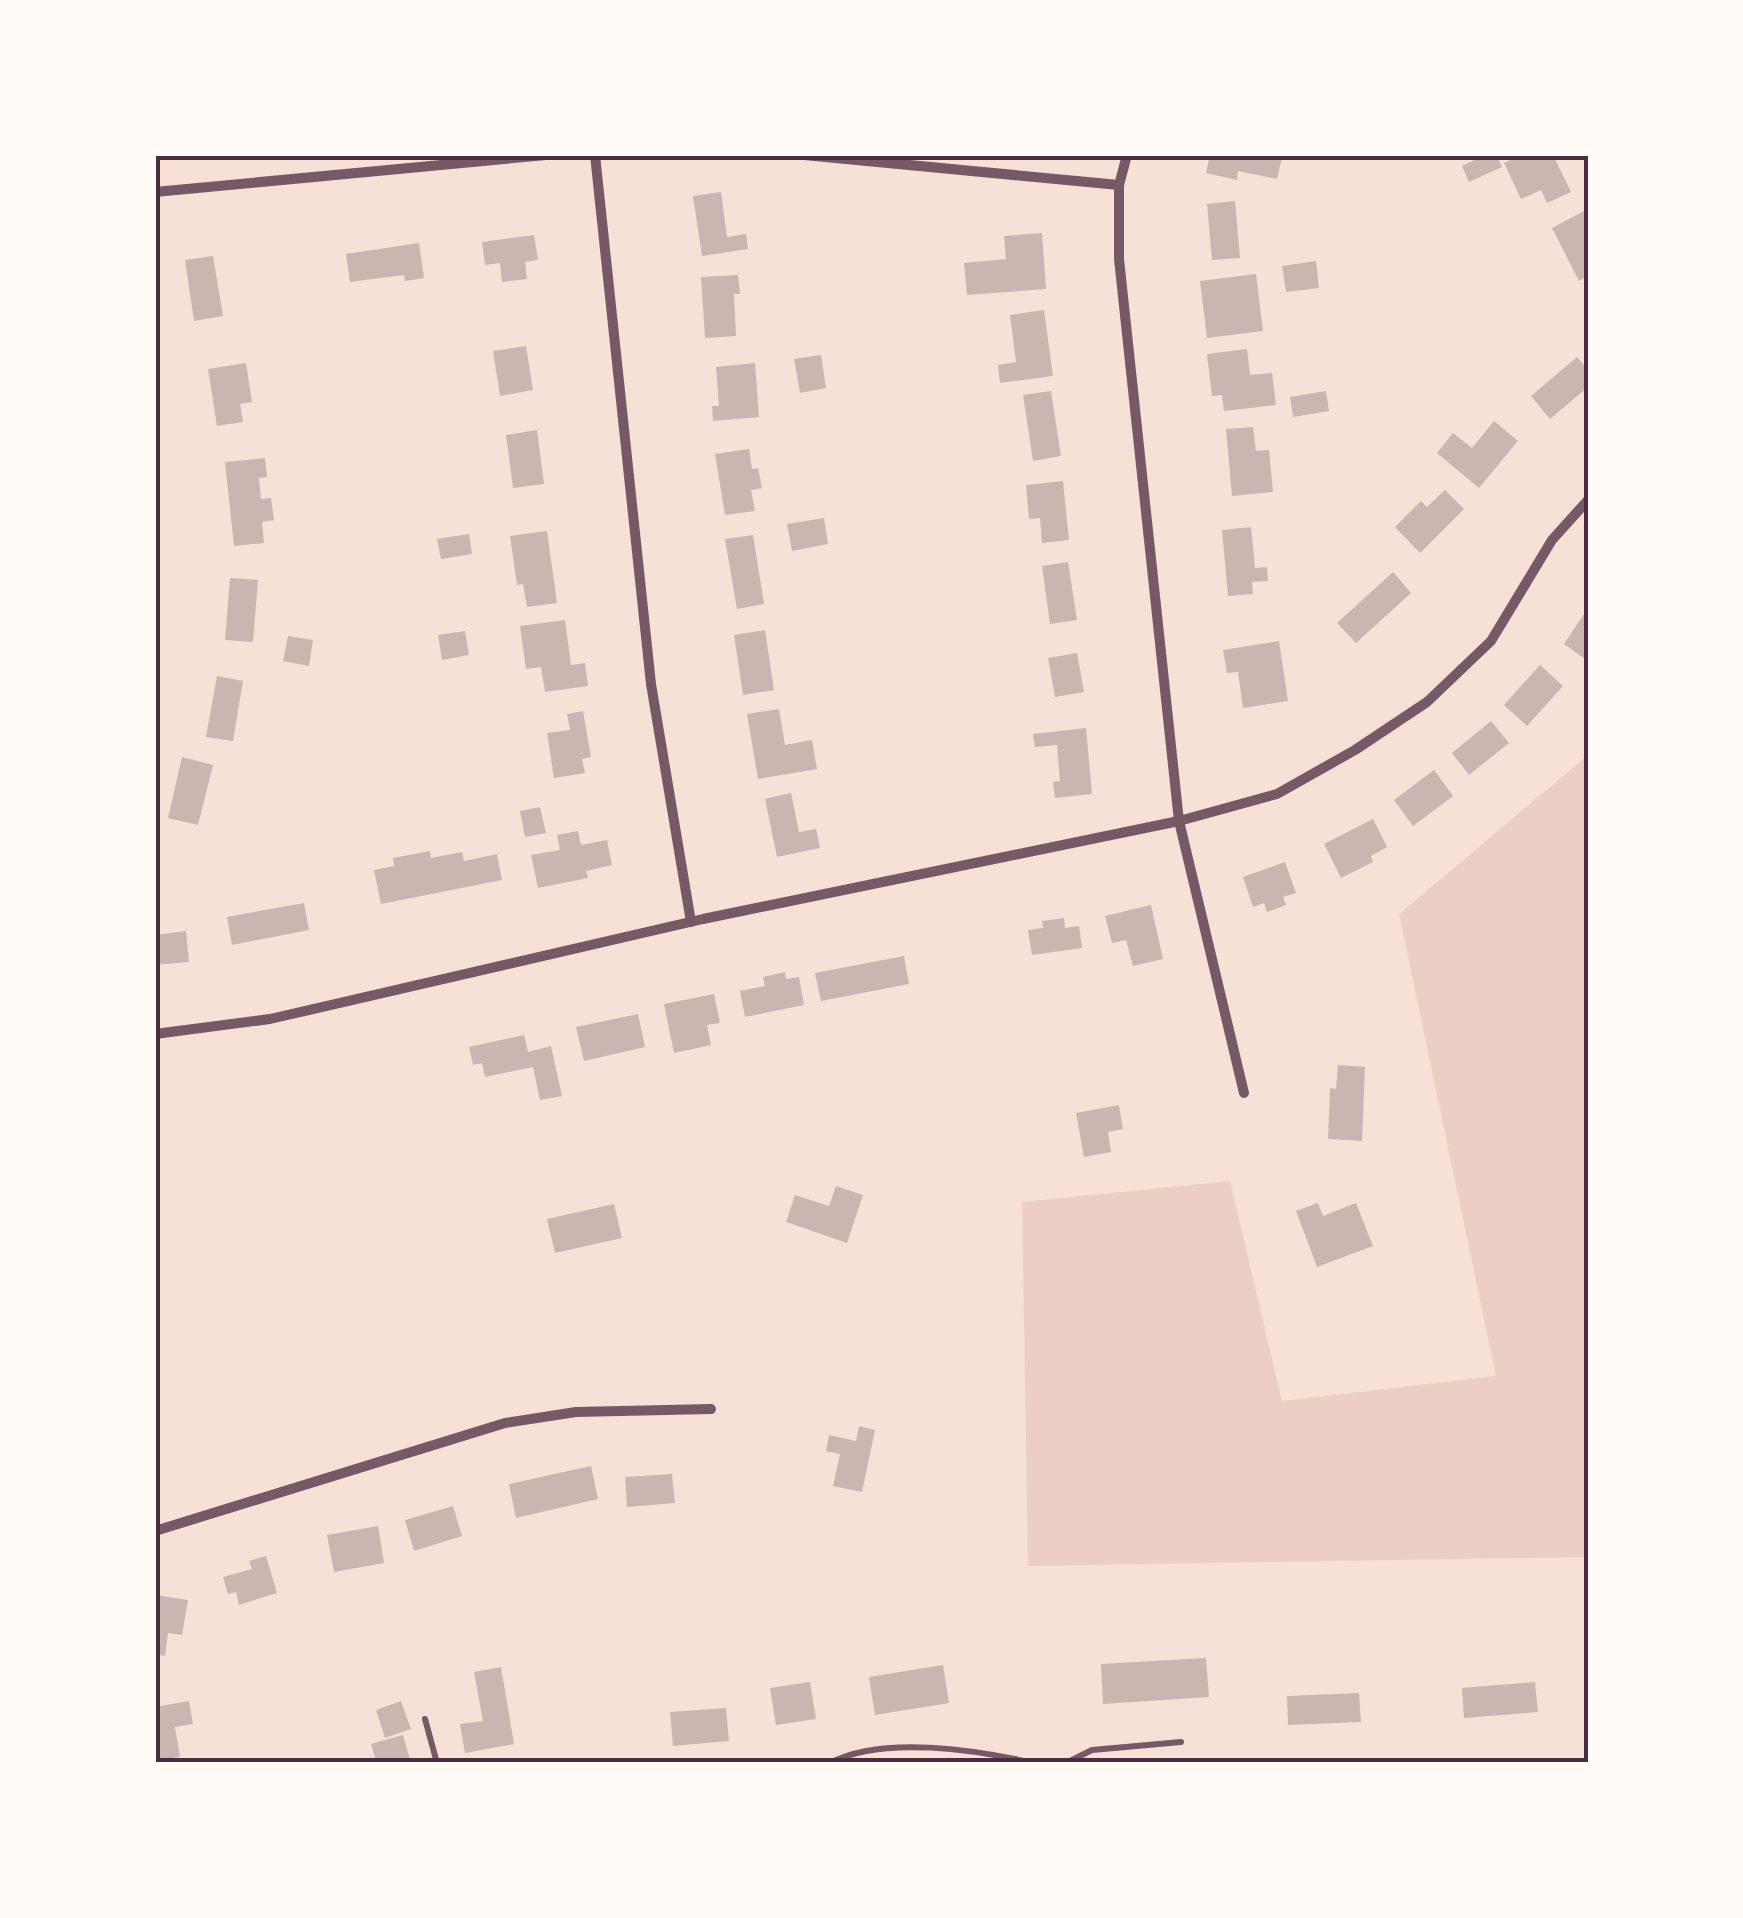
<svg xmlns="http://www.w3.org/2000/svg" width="1743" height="1918" viewBox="0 0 1743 1918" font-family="'Public Sans',sans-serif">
  <rect width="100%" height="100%" fill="#f7e1d7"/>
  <path fill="#ebcfc5" d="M1588,755V1557L1028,1566L1022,1202L1230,1181L1282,1401L1496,1376L1399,914Z"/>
  <g fill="#ccb4b1">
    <path d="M1210,155H1270L1282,158L1277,179L1238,171L1237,180L1206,173Z"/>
    <path d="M1485,155H1496L1502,167L1469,182L1462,166Z"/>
    <path d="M1521,155H1553L1571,192L1547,203L1541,190L1521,199L1504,163Z"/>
    <path d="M721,192L727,237L746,234L748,249L702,256L693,196Z"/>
    <path d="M1235,201L1240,258L1212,260L1207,204Z"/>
    <path d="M1588,209V276L1579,281L1552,228Z"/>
    <path d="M1042,233L1046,289L967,295L964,263L1006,259L1004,236Z"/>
    <path d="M534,235L538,260L525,262L527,279L502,282L500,263L485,265L482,242Z"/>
    <path d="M419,243L424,278L405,281L404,275L350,282L346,254Z"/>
    <path d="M213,256L223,316L194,321L185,260Z"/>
    <path d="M1316,261L1319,288L1286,292L1282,266Z"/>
    <path d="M1256,274L1263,331L1207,338L1200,281Z"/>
    <path d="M738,275L740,294H734L736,336L705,338L701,277Z"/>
    <path d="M1044,310L1053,376L1000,383L998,365L1016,362L1010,315Z"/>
    <path d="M526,346L533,390L500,396L493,351Z"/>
    <path d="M1247,349L1250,375L1272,373L1276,405L1224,411L1222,395L1212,396L1207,354Z"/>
    <path d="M821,355L826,388L800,393L794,359Z"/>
    <path d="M1577,357L1588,370V387L1550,419L1531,396Z"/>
    <path d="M246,363L252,402L240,404L243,422L217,426L208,369Z"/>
    <path d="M755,363L759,417L713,421L712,406H719L716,367Z"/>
    <path d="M1051,391L1061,456L1033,461L1023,395Z"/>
    <path d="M1326,391L1329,411L1293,417L1290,397Z"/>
    <path d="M1494,421L1518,441L1479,488L1437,453L1453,433L1472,448Z"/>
    <path d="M1253,427L1256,451L1269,450L1273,492L1232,496L1226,429Z"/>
    <path d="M537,430L544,484L513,488L506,435Z"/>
    <path d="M749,449L752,469L758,468L762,488L751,490L755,511L725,515L715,454Z"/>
    <path d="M265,458L267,477L259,478L261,499L271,498L274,520L262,522L264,543L234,546L225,462Z"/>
    <path d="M1063,481L1069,540L1042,543L1040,518L1029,519L1026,485Z"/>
    <path d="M1445,490L1464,509L1420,553L1395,527L1421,501L1427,507Z"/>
    <path d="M824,518L828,544L792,551L787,524Z"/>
    <path d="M1251,527L1255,568L1267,567L1268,581L1252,582L1253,594L1228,596L1222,530Z"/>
    <path d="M547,531L557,603L527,607L523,584L517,585L510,536Z"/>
    <path d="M469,534L472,554L441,559L437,539Z"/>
    <path d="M753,535L764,604L737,609L725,539Z"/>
    <path d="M1068,562L1077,620L1050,624L1042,566Z"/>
    <path d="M1393,572L1411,593L1356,643L1337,623Z"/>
    <path d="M230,578L258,580L253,642L225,640Z"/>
    <path d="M1588,608V661L1564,644Z"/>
    <path d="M565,620L571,665L585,663L588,686L545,692L541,667L526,669L520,626Z"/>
    <path d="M765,630L774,690L743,695L734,635Z"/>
    <path d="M465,631L469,655L442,660L438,635Z"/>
    <path d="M288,636L313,640L309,666L283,661Z"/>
    <path d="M1279,641L1288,701L1243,708L1238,672L1227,673L1223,650Z"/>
    <path d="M1077,653L1084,692L1055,697L1048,658Z"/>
    <path d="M1540,665L1563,686L1527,726L1504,705Z"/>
    <path d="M217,676L243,681L233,741L206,737Z"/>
    <path d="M779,709L785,745L812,740L817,769L758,779L747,714Z"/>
    <path d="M583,711L591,757L582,759L585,773L554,778L547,733L570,730L567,714Z"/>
    <path d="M1491,721L1509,743L1469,775L1452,753Z"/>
    <path d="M1086,728L1092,794L1055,798L1053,782L1060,781L1057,745L1035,747L1033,734Z"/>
    <path d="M182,757L213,765L198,825L168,818Z"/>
    <path d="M1434,770L1453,796L1413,826L1394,800Z"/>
    <path d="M791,793L799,832L816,829L820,848L777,857L765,799Z"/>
    <path d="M540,807L546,833L525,837L520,811Z"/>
    <path d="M1373,819L1387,847L1371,856L1373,862L1341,878L1324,844Z"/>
    <path d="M578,831L581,845L607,840L612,865L586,871L588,878L538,888L531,855L560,850L557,835Z"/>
    <path d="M430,851L431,858L462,852L464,861L497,854L502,880L381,904L374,870L394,866L393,858Z"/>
    <path d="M1285,862L1296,893L1283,897L1286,905L1267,912L1264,903L1253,907L1243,877Z"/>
    <path d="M304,903L309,930L232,945L227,917Z"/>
    <path d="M1151,905L1163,959L1133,966L1126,940L1112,943L1105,916Z"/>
    <path d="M1064,918L1065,928L1079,926L1082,948L1032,955L1028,930L1043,928L1042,921Z"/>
    <path d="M186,931L189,962L155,965V935Z"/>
    <path d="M904,956L909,984L821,1001L815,973Z"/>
    <path d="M785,972L786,979L799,977L804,1005L745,1017L740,991L765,986L763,977Z"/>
    <path d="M714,994L720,1023L707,1025L711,1045L674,1053L664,1004Z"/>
    <path d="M638,1014L645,1047L584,1061L576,1027Z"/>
    <path d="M524,1035L528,1052L551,1046L562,1096L540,1100L533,1067L485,1077L482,1063L473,1065L469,1047Z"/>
    <path d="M1338,1065L1365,1067L1362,1141L1328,1139L1330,1088L1336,1089Z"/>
    <path d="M1119,1105L1123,1129L1108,1132L1111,1152L1084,1157L1076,1113Z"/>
    <path d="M836,1186L863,1195L847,1243L786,1222L795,1195L829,1206Z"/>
    <path d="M1318,1203L1323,1216L1356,1203L1373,1246L1317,1267L1296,1211Z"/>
    <path d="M614,1204L622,1238L555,1253L547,1219Z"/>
    <path d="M859,1426L875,1430L862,1492L833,1486L840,1454L826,1451L829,1435L856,1441Z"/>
    <path d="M591,1466L598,1499L516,1518L509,1484Z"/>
    <path d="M672,1474L675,1503L627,1507L625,1477Z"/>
    <path d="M453,1506L462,1536L414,1551L405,1520Z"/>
    <path d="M378,1526L384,1563L334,1572L327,1535Z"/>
    <path d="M266,1556L277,1593L239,1605L236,1592L228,1594L223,1577L252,1569L249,1561Z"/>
    <path d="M155,1595L188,1600L182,1635L168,1633L165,1656L155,1654Z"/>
    <path d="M1206,1658L1209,1697L1103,1704L1101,1664Z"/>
    <path d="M943,1665L949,1703L875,1715L869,1677Z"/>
    <path d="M501,1667L514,1744L465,1753L460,1724L483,1721L474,1672Z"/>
    <path d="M810,1682L816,1719L776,1725L770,1688Z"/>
    <path d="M1535,1682L1538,1712L1464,1718L1462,1688Z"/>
    <path d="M1359,1693L1361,1722L1288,1725L1287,1696Z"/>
    <path d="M189,1701L193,1724L175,1727L180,1757L155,1761V1707Z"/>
    <path d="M401,1701L411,1729L385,1738L376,1710Z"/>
    <path d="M726,1708L729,1741L673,1746L670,1712Z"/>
    <path d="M403,1735L411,1763H377L371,1744Z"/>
  </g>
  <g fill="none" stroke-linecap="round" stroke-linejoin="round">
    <g stroke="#755966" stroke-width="6">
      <path d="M425,1719L437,1763"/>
      <path d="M830,1763C882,1735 977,1750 1033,1763"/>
      <path d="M1066,1763L1092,1750L1181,1742"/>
    </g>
    <g stroke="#755966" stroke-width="10">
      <path d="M595,155L651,684L691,922"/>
      <path d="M804,155L1119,185"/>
      <path d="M1127,155L1119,185V259L1179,821L1244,1093"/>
      <path d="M155,192L546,155"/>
      <path d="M155,1034L270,1019L703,919L1179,821L1277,794L1355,750L1427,702L1491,641L1552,540L1588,500"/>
      <path d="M155,1531L505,1423L576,1412L711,1409"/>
    </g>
  </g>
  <rect width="1743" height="1918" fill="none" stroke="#fffaf5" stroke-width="315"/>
  <rect x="158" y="158" width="1428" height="1602" fill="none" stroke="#4a2c40" stroke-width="4"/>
</svg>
